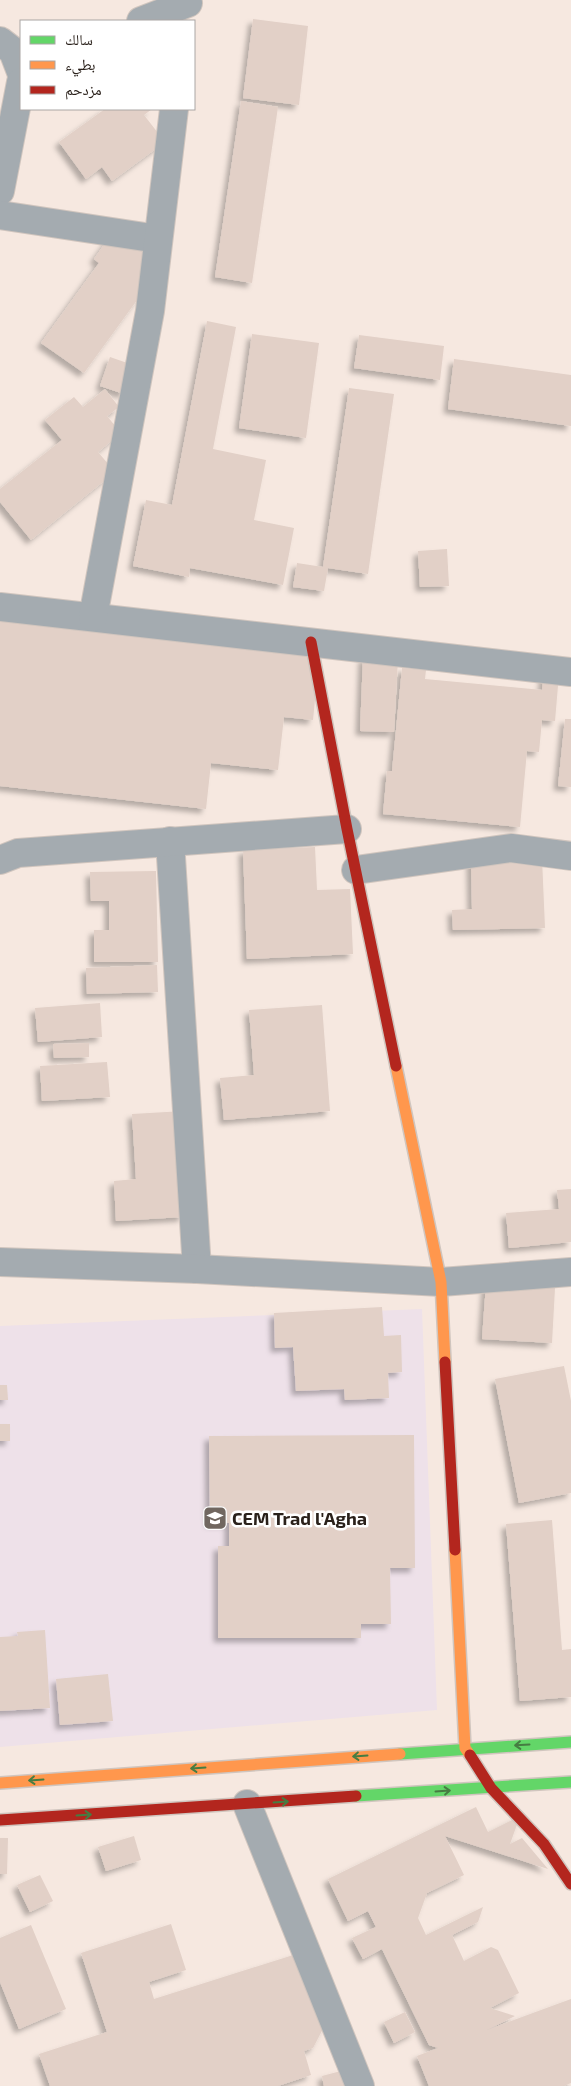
<svg xmlns="http://www.w3.org/2000/svg" width="571" height="2086" viewBox="0 0 571 2086" font-family="'Exo 2','Noto Naskh Arabic',sans-serif">
  <defs>
    <filter id="shadow"><feDropShadow dx="-4.5" dy="4.5" stdDeviation="2.5" flood-color="#0004"/></filter>
  </defs>
  <rect width="100%" height="100%" fill="#f6e8e0"/>
  <path fill="#eee1e9" d="M422,1309L437,1710L0,1747V1326Z"/>
  <g fill="#e2d0c7" filter="url(#shadow)">
    <path d="M253,19L308,26L299,105L243,98Z"/>
    <path d="M241,101L278,107L252,283L215,277Z"/>
    <path d="M105,109H152L144,115L165,142L112,181L102,167L86,179L59,142Z"/>
    <path d="M116,228L164,263L84,373L41,343L99,263L94,259Z"/>
    <path d="M207,321L236,327L213,449L266,460L254,520L294,528L283,585L190,568L189,577L133,566L146,500L172,505Z"/>
    <path d="M252,334L319,343L306,438L239,428Z"/>
    <path d="M359,335L444,346L440,380L354,368Z"/>
    <path d="M110,357L133,365L124,394L100,386Z"/>
    <path d="M454,359L571,375V426L448,409Z"/>
    <path d="M349,388L394,394L368,574L328,568L324,591L293,587L297,563L323,567Z"/>
    <path d="M105,389L119,407L107,416L121,433L98,452L115,472L31,540L0,502V489L62,440L45,420L74,397L83,407Z"/>
    <path d="M447,549L449,586L420,587L418,551Z"/>
    <path d="M0,608L320,649L313,720L284,717L278,770L211,763L206,809L0,786Z"/>
    <path d="M363,657L398,659L394,732L360,731Z"/>
    <path d="M402,668L426,670L425,679L542,690L544,672L559,674L555,721L542,720L539,752L527,751L520,827L383,814L387,771H392Z"/>
    <path d="M565,719H571V787L558,786Z"/>
    <path d="M315,847L317,890L350,889L353,954L247,959L243,850Z"/>
    <path d="M542,858L545,928L453,930L452,910L472,909L471,860Z"/>
    <path d="M156,871L158,962H94V930H109V901H91L90,872Z"/>
    <path d="M157,965L158,992L87,994L86,968Z"/>
    <path d="M100,1003L102,1037L38,1042L35,1008Z"/>
    <path d="M322,1005L330,1111L224,1120L220,1078L254,1075L249,1010Z"/>
    <path d="M89,1043V1057L54,1058L53,1044Z"/>
    <path d="M107,1062L110,1097L42,1101L40,1066Z"/>
    <path d="M201,1110L183,1217L116,1221L114,1181L136,1179L132,1114Z"/>
    <path d="M571,1189V1242L509,1248L506,1213L559,1209L557,1190Z"/>
    <path d="M486,1284L555,1288L552,1343L482,1339Z"/>
    <path d="M382,1307L384,1336L401,1335L402,1372L388,1373L389,1398L345,1400L344,1389L296,1391L293,1347L275,1348L274,1313Z"/>
    <path d="M564,1366L571,1401V1493L519,1503L495,1379Z"/>
    <path d="M0,1385H7L8,1400H0Z"/>
    <rect x="0" y="1424" width="10" height="17"/>
    <path d="M414,1435L415,1568H390L391,1624H361V1638H218V1546H229V1523H210L209,1436Z"/>
    <path d="M552,1520L562,1650L571,1649V1697L520,1701L506,1524Z"/>
    <path d="M45,1630L50,1708L0,1711V1637L18,1636L17,1632Z"/>
    <path d="M108,1674L113,1721L60,1725L56,1679Z"/>
    <path d="M476,1807L488,1832L520,1816L510,1844L522,1838L548,1869L445,1836L464,1875L427,1893L418,1918L426,1935L483,1907L478,1922L452,1935L464,1961L491,1947L498,1950L519,1993L490,2008L515,2016L487,2030L571,1999V2083L563,2086H429L417,2056L438,2048L429,2045L382,1949L363,1959L352,1938L376,1927L368,1911L348,1921L328,1879Z"/>
    <path d="M134,1836L141,1860L106,1871L98,1847Z"/>
    <path d="M0,1838H8L7,1874H0Z"/>
    <path d="M40,1875L53,1901L30,1912L17,1885Z"/>
    <path d="M171,1924L186,1970L149,1982L154,1999L306,1951L328,2019L313,2048L304,2051L311,2075L278,2086H50L39,2054L107,2032L81,1953Z"/>
    <path d="M31,1925L66,2009L19,2029L0,1982V1938Z"/>
    <path d="M405,2012L415,2032L394,2043L384,2022Z"/>
    <path d="M341,2071L345,2086H324L322,2076Z"/>
  </g>
  <g fill="none" stroke-linecap="round" stroke-linejoin="round">
    <g stroke="#d0c5be" stroke-width="30">
      <g id="street">
        <path d="M141,21L188,3"/>
        <path d="M0,41L13,51L21,72"/>
        <path d="M0,191L21,82"/>
        <path d="M0,215L158,239"/>
        <path d="M0,607L571,672"/>
        <path d="M93,617L150,311L174,109"/>
        <path d="M170,841L197,1269"/>
        <path d="M0,860L18,853L347,829"/>
        <path d="M356,870L511,848L571,856"/>
        <path d="M0,1262L197,1269L441,1282L571,1272"/>
        <path d="M247,1804L360,2086"/>
      </g>
    </g>
    <g stroke="#d0c5be" stroke-width="14">
      <g id="fast">
        <path d="M400,1754L571,1742"/>
        <path d="M356,1796L571,1782"/>
      </g>
    </g>
    <g stroke="#d0c5be" stroke-width="14">
      <g id="slow">
        <path d="M396,1066L441,1282L445,1362"/>
        <path d="M455,1550L465,1748L470,1755"/>
        <path d="M0,1783L400,1754"/>
      </g>
    </g>
    <g stroke="#d0c5be" stroke-width="14">
      <g id="jam">
        <path d="M311,642L347,829L396,1066"/>
        <path d="M445,1362L455,1550"/>
        <path d="M470,1755L491,1788L544,1844L571,1884"/>
        <path d="M0,1820L356,1796"/>
      </g>
    </g>
    <use href="#street" stroke="#a4abb0" stroke-width="28"/>
    <use href="#fast" stroke="#63d668" stroke-width="11"/>
    <use href="#slow" stroke="#ff974d" stroke-width="11"/>
    <use href="#jam" stroke="#b3261e" stroke-width="11"/>
  </g>
  <defs><path id="oneway-shaft" d="M-6 0H5M1.5-3L5.5 0L1.5 3" fill="none" stroke-width="1.6" stroke-linecap="round" stroke-linejoin="round" transform="scale(1.25)"/></defs>
  <g stroke="#467c42">
    <use href="#oneway-shaft" transform="translate(522 1745) rotate(177)"/>
    <use href="#oneway-shaft" transform="translate(360 1756) rotate(176)"/>
    <use href="#oneway-shaft" transform="translate(198 1768) rotate(176)"/>
    <use href="#oneway-shaft" transform="translate(36 1780) rotate(176)"/>
    <use href="#oneway-shaft" transform="translate(443 1791) rotate(-4)"/>
    <use href="#oneway-shaft" transform="translate(281 1802) rotate(-4)"/>
    <use href="#oneway-shaft" transform="translate(84 1815) rotate(-4)"/>
  </g>
  <defs>
    <g id="school-square" transform="scale(1.25)"><rect x="-9" y="-9" width="18" height="18" rx="4" fill="#716760" stroke="#fff"/><path d="M0-5L7-2L0 1L-7-2ZM-4 1L0 2.5L4 1V4Q0 6-4 4Z" fill="#fff"/></g>
  </defs>
  <g fill-rule="evenodd">
    <use href="#school-square" x="215" y="1518"/>
  </g>
  <g text-anchor="middle" dominant-baseline="central" stroke-width="5" stroke-linejoin="round" paint-order="stroke">
    <g font-size="18" font-weight="bold" fill="#2a211b" stroke="#fff" text-anchor="start">
      <text x="232" y="1518">CEM Trad l'Agha</text>
    </g>
  </g>
  <rect x="20" y="20" width="175" height="90" fill="#ffffff" stroke="#aaa6a4"/>
  <rect x="30" y="36" width="25" height="8" fill="#63d668" stroke="#aaa6a4"/>
  <text x="65" y="45" font-size="15" fill="#2a211b">سالك</text>
  <rect x="30" y="61" width="25" height="8" fill="#ff974d" stroke="#aaa6a4"/>
  <text x="65" y="70" font-size="15" fill="#2a211b">بطيء</text>
  <rect x="30" y="86" width="25" height="8" fill="#b3261e" stroke="#aaa6a4"/>
  <text x="65" y="95" font-size="15" fill="#2a211b">مزدحم</text>
</svg>
